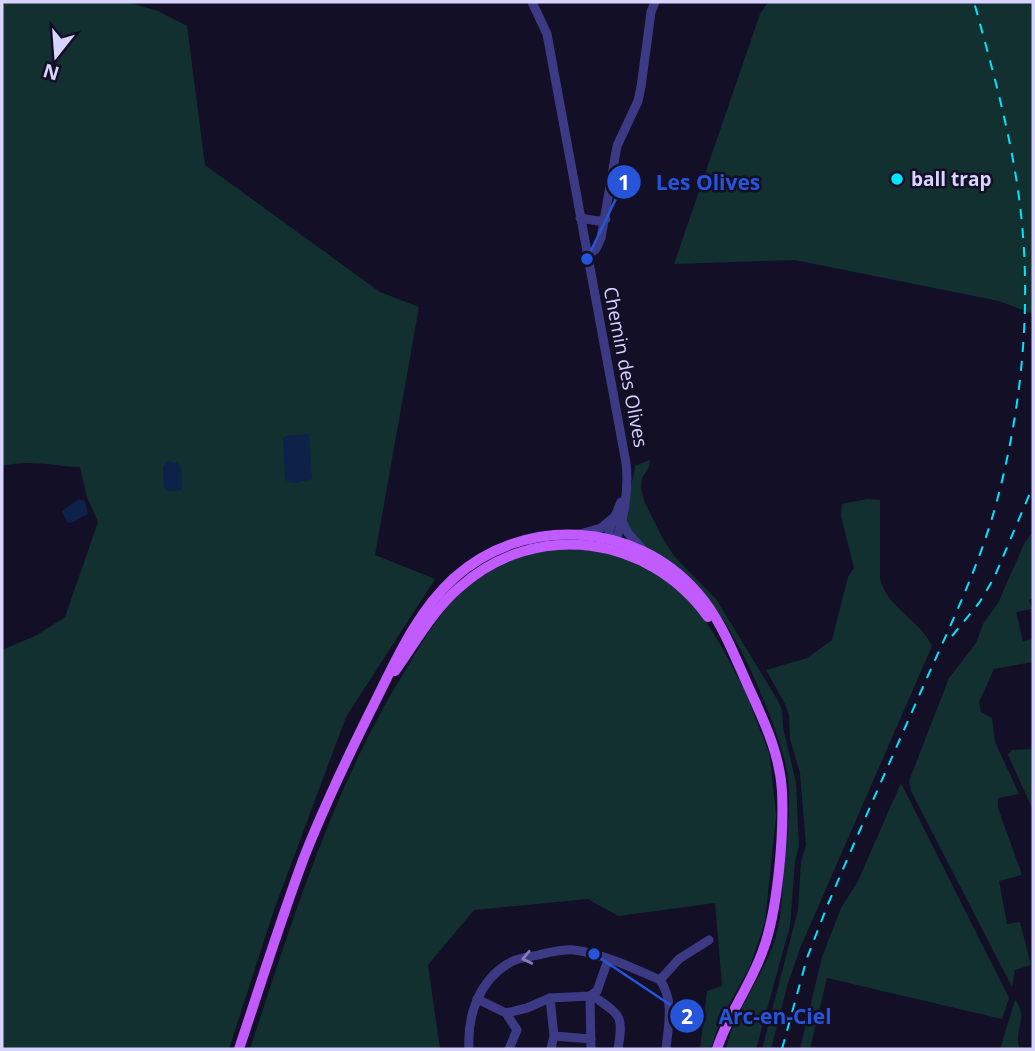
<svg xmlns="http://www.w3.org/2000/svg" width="1035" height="1051" viewBox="0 0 1035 1051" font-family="'Open Sans',sans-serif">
  <rect width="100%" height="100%" fill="#130f26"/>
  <g fill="#12302f">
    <path d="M2,2H127L158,11L187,26L205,165L380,292L419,307L375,555L435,579L346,717L274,910L229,1049H2V650L37,635L65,617L98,522L87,497L80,467C53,466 29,459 2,466Z"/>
    <path d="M768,2H1033V314L999,301L795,260L674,264L760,14Z"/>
    <path d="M650,460L649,467L642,478L641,489L645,503L663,539L674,556L716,599L777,699L782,710L783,728L796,782L799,846L795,861L790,926L756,1049H726C734,1013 759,982 772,948C782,923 782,895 784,869C787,839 791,808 788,778C784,740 740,636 714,608C694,586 630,545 626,518C624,509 634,478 635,466Z"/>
    <path d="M867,499L880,500V578C885,606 920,620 932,646L801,946L788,983L771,1049H762L798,910L801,862L806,845L800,773L790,739L789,715L785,704L766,670L807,658L832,640L848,577L854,568L841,516L842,504Z"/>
    <path d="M1033,532V598L1029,600L1032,609L1016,612L1023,641L1033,639V662L994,669L979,702L981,712L992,718L995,742L1019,794L998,798V808L1022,875L999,881L1007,924L1020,922L1031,965L1015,970L1012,987L911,791L909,781L949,678L976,643L983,624L998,603L1025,542Z"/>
    <path d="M577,548L624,557L671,581L705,620L723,649L746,693L770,756L776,816L765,922L750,966L720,1021L711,1049H700L707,991L722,986L715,903L618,916L588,899L474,910L428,965L440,1049H250C293,918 334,784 408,666C425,637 443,607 468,585C499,558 537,550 577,548Z"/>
    <path d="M1033,749V810L1008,755L1012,750Z"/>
    <path d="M901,783L1009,998L1002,1019L827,978L810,1049H800L822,957L841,908L857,883Z"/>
    <path d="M1015,1000C1030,1018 1012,1032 1020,1049H1000Z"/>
  </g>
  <g fill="#0c2248">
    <path d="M309,434L312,479L296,483L288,482L285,478L283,439L285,436Z"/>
    <path d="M168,461L178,463L182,472V489L178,491H167L164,488L163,467Z"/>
    <path d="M79,499L85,501L88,514L71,523L67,522L62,511Z"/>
  </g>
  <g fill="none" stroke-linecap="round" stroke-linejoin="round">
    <g stroke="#3d3a85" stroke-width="9">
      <path d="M532,2L547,34L626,463C629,487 624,527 612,547"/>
      <path d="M580,218L598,221L606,219"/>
      <path d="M587,256L596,249L601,238L617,146L638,101L641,87L651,12L655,2"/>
      <path d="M622,521L628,533L644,551"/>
      <path d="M580,534L601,528L613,518"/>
      <path d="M610,546L609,531L621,502"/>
      <path d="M660,980C675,1002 668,1025 666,1049"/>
      <path d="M660,980L679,959L709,940"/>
      <path d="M592,995C620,1016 624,1013 618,1049"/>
      <path d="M590,996L591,1049"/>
      <path d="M550,998L554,1036L551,1049"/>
      <path d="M477,999L506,1013L517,1030L509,1049"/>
      <path d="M506,1013L527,1008L550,998L590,996L597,991L608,960"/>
      <path d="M554,1036L591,1039"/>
      <path d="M469,1049C467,1016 479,979 511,962C519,957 533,957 542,954C552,952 564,949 574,950C604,954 633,968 660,980"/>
    </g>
    <g stroke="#c25bff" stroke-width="10">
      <path d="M395,671C415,643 433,610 460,587C536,519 649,535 708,617"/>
      <path d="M239,1049C260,986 280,922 303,860C324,806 349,754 375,702C397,658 417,612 454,578C524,515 635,521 697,592C721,619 734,655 749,688C764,721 780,754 782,791C784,834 778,910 763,950C751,985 728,1014 717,1049"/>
    </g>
    <g stroke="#00e5ff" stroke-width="2" stroke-dasharray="10 9" stroke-linecap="butt">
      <path d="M952,636L979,603L994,578L1033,486"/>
      <path d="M782,1049L807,958L828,904C860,829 893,755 926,680C951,624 978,568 995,508C1020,417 1031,319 1022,224C1015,148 994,75 974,2"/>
    </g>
  </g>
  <defs><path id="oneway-chevron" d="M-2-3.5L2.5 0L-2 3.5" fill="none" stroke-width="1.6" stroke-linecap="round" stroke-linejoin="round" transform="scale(1.75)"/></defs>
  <use stroke="#837fbc" href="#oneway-chevron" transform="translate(527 958) rotate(168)"/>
  <circle fill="#00e5ff" stroke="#130f26" stroke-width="2.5" cx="897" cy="179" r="7"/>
  <g text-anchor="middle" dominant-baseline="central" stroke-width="5" stroke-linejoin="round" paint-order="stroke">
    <g font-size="19" font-weight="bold" fill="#d9d4ff" stroke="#130f26" text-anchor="start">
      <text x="911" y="179">ball trap</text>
    </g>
    <g font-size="19" fill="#d9d4ff" stroke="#130f26">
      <text transform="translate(626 367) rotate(79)">Chemin des Olives</text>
    </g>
  </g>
  <path fill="none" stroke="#2655da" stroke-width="2.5" d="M587 259L624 182M594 954L687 1016"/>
  <g fill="#2655da" stroke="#130f26" stroke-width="2.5">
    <circle cx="587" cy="259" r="7"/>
    <circle cx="594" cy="954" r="7"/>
    <circle cx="624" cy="182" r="18"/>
    <circle cx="687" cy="1016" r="18"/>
  </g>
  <g font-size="21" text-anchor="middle" font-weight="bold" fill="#fff">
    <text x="624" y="190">1</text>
    <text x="687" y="1024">2</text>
  </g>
  <g font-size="21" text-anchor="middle" font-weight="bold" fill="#2655da" stroke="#130f26" stroke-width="5" stroke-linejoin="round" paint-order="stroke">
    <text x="708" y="190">Les Olives</text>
    <text x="775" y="1024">Arc-en-Ciel</text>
  </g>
  <rect width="1035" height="1051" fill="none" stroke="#d9d4ff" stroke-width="7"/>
  <g transform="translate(56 56) rotate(197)" stroke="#130f26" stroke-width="5" paint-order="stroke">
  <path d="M0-5L12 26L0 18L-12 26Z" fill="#d9d4ff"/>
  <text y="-10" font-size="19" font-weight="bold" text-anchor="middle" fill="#d9d4ff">N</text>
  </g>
</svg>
